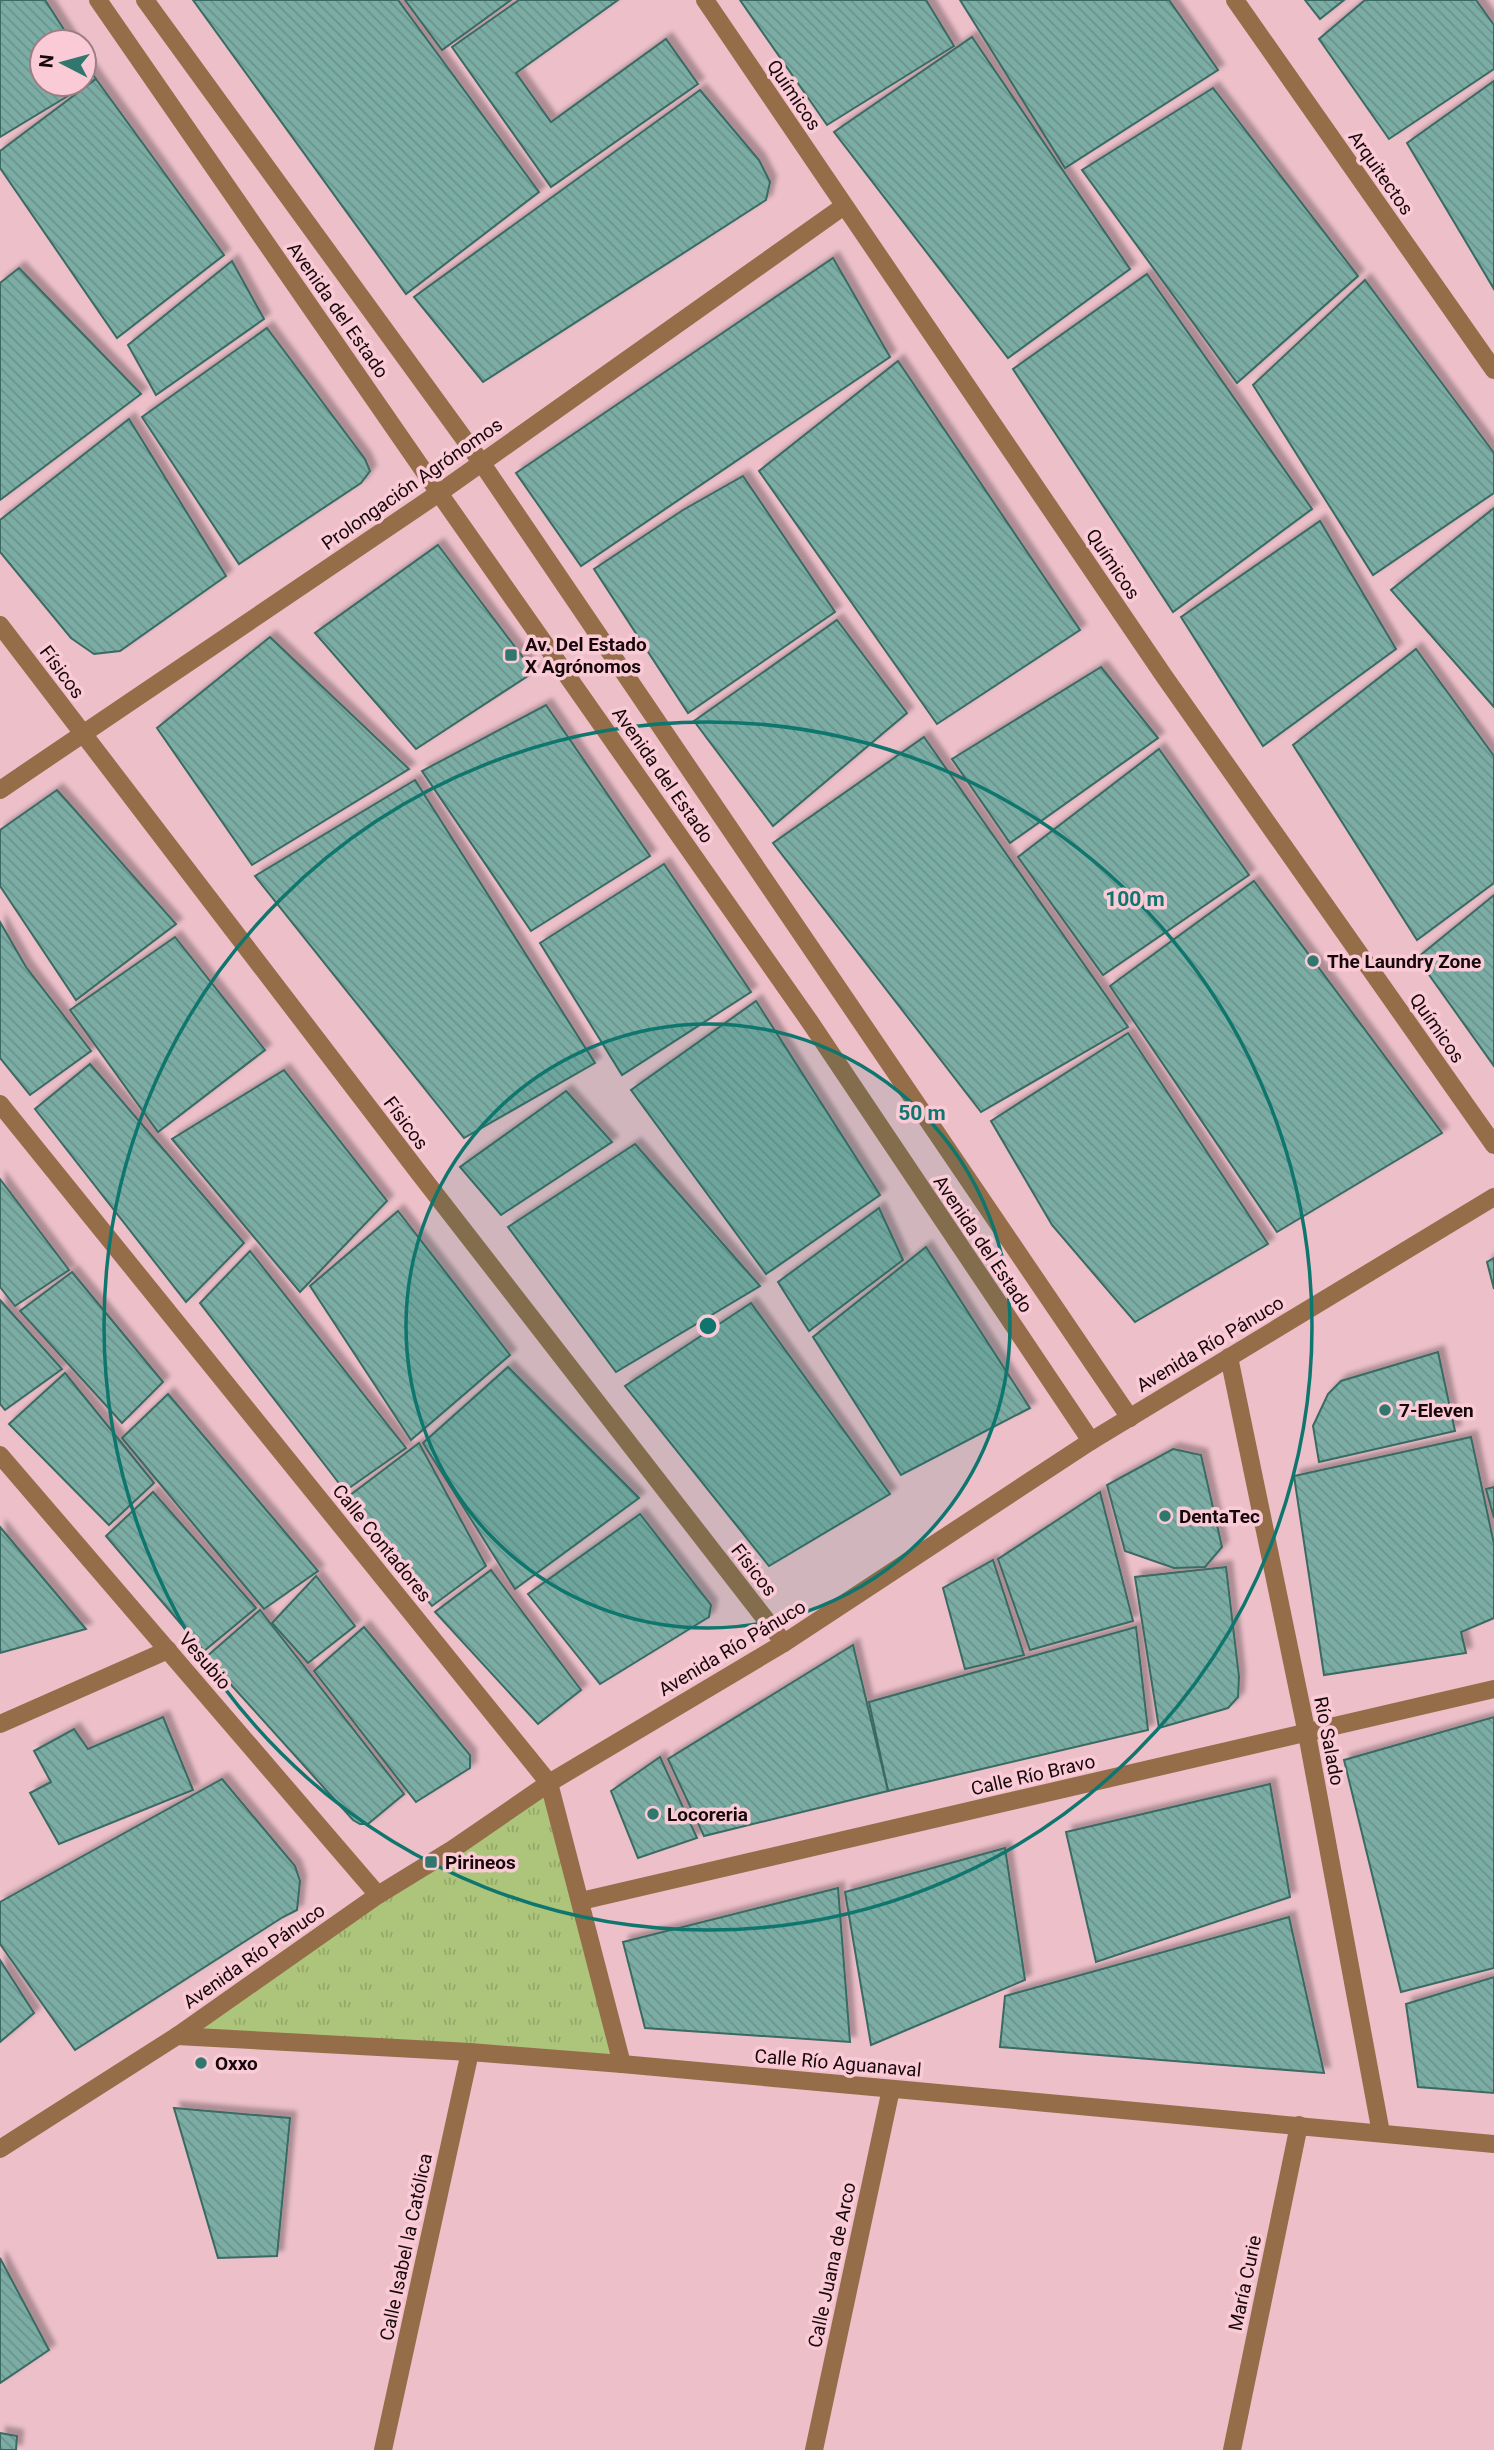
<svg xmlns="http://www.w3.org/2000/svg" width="1494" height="2450" viewBox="0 0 1494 2450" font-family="Roboto,sans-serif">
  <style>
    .park { fill: url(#park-tufts) }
    .building { fill: url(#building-back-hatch); stroke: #3a6a62; stroke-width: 2; filter: url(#shadow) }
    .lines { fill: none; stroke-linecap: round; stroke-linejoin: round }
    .minor { stroke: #956d48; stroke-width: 18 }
    .ring { fill: none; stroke: #0f766e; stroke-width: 3.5 }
    .poi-dot { fill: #31776d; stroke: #facbd6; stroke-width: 2.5 }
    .labels { text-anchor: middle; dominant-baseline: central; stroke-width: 7; stroke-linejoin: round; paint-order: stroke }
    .street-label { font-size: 19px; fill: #17080c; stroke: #facbd6 }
    .poi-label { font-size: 19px; font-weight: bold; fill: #17080c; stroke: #facbd6; text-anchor: start }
    .centre { fill: #0f766e; stroke: #facbd6; stroke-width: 3.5 }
    .ring-label { font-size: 21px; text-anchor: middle; font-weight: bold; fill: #0f766e; stroke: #facbd6; stroke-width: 7; stroke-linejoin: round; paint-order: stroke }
  </style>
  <defs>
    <pattern id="park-tufts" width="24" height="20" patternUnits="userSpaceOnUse" patternTransform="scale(1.75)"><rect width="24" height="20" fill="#adc47b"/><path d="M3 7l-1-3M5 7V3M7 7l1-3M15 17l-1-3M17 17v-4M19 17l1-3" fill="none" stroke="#94a769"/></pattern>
    <pattern id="building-back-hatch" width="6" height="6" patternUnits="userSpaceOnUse" patternTransform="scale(1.75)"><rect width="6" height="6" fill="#7bada4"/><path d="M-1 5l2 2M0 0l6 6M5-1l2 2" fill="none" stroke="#6a938c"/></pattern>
    <filter id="shadow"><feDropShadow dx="6" dy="-6" stdDeviation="2" flood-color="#0004"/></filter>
  </defs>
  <rect width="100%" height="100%" fill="#ecbfc9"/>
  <polygon class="park" points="549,1783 622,2064 177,2036"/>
  <g class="building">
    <polygon points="0,0 45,0 72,42 42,42 42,84 84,84 84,61 96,79 0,137"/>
    <polygon points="193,0 398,0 539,192 406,294"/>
    <polygon points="405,0 511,0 442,50"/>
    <polygon points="519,0 618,0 516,73 551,122 666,39 698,84 551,187 452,47"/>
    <polygon points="740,0 926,0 954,46 827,125"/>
    <polygon points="960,0 1169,0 1218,70 1065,168"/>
    <polygon points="1305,0 1344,0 1320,19"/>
    <polygon points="1365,0 1476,0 1494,25 1494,69 1389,139 1319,39"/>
    <polygon points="972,37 1130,269 1008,358 834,132"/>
    <polygon points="96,79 224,255 117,338 0,168 0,151"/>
    <polygon points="1494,81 1494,289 1407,143"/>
    <polygon points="1213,88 1358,276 1237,383 1082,170"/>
    <polygon points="700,90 759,160 770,182 766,200 483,382 414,297"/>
    <polygon points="833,258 890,357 581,566 516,473"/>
    <polygon points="232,261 264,319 156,395 128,345"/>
    <polygon points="19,268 141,394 0,500 0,283"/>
    <polygon points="1147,274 1312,509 1173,612 1013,369"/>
    <polygon points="1365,280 1494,453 1494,493 1373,575 1253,385"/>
    <polygon points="267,328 365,459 370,471 361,483 239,564 142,417"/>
    <polygon points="898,361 1080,630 937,724 759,471"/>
    <polygon points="129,419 226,576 120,651 94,654 71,638 0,552 0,520"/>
    <polygon points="743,476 835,612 688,713 594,569 683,510"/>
    <polygon points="1494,508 1494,707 1391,590"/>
    <polygon points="1320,521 1396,649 1263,746 1181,617"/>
    <polygon points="438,545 534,672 416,749 315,633"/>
    <polygon points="837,620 907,713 773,826 694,721"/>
    <polygon points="270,637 409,769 252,865 157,728"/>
    <polygon points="1416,649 1494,756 1494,883 1417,940 1293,745"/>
    <polygon points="1101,667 1158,738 1010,843 952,759"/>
    <polygon points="546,705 650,856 531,931 422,771"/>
    <polygon points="924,737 1128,1027 981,1112 773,843"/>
    <polygon points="1159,749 1249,875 1103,975 1018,857"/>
    <polygon points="415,780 595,1063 464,1138 255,876"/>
    <polygon points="57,790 176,924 76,1000 0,886 0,830"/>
    <polygon points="664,864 751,992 622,1075 540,943"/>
    <polygon points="1254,881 1442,1133 1277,1232 1110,986"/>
    <polygon points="1494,895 1494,1066 1417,958"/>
    <polygon points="0,922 26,967 91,1051 30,1095 0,1058"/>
    <polygon points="175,937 265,1050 158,1132 70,1010"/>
    <polygon points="756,1001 880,1195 766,1274 631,1090"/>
    <polygon points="1128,1033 1268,1244 1135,1322 1052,1225 991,1121"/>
    <polygon points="90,1064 244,1243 186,1302 35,1109"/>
    <polygon points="284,1070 387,1201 300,1292 172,1139"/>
    <polygon points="566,1091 612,1142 501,1215 460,1167"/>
    <polygon points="635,1144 760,1286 616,1372 508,1227"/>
    <polygon points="0,1179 69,1270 15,1306 0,1287"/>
    <polygon points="879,1208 903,1260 809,1331 778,1282"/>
    <polygon points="398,1211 510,1355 411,1440 310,1286"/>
    <polygon points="926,1247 1030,1408 901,1475 813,1337"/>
    <polygon points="250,1251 406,1448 345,1491 200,1303"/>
    <polygon points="1494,1258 1494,1289 1487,1262"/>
    <polygon points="72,1272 163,1382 122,1423 20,1311"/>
    <polygon points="0,1300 62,1369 5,1410 0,1404"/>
    <polygon points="751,1303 890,1494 769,1566 625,1386"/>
    <polygon points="1438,1352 1455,1431 1319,1462 1313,1426 1328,1394 1341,1381"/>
    <polygon points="508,1367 639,1498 515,1589 423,1443"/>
    <polygon points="65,1373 154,1483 109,1525 9,1424"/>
    <polygon points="168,1394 318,1571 264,1609 122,1438"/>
    <polygon points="1471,1437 1494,1544 1494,1618 1461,1632 1466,1653 1324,1675 1294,1476"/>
    <polygon points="419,1443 486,1566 432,1606 345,1499"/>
    <polygon points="1173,1449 1201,1455 1222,1547 1205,1567 1174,1568 1125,1551 1107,1485"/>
    <polygon points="1494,1487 1494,1518 1486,1489"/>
    <polygon points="153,1492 256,1608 204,1651 106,1536"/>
    <polygon points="1100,1492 1133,1621 1030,1650 998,1559"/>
    <polygon points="640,1514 711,1605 709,1617 600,1684 528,1594"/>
    <polygon points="0,1527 86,1629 0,1653"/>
    <polygon points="993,1560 1024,1655 965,1669 943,1588"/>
    <polygon points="1226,1567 1239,1677 1238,1697 1228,1708 1159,1728 1135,1577"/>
    <polygon points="491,1570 581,1690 538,1724 435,1612"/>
    <polygon points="316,1576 355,1626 308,1663 272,1623"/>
    <polygon points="260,1610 404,1794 368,1824 360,1824 353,1820 206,1657"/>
    <polygon points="364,1627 470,1755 470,1768 416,1802 314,1671"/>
    <polygon points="1136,1627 1148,1730 888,1791 869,1702"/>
    <polygon points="853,1645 888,1791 704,1836 668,1759"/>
    <polygon points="163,1717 193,1790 59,1844 30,1793 51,1782 34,1751 74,1729 88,1749"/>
    <polygon points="1494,1717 1494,1968 1401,1992 1344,1760"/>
    <polygon points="660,1757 697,1838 638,1858 611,1791"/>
    <polygon points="222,1779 295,1866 300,1881 297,1910 283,1917 75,2050 0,1944 0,1902"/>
    <polygon points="1270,1784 1290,1897 1096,1962 1066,1832"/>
    <polygon points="1005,1848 1025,1980 871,2045 845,1892"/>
    <polygon points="838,1888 850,2042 645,2028 623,1942"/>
    <polygon points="1289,1917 1324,2073 1000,2047 1005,1996"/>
    <polygon points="0,1960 34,2013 0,2042"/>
    <polygon points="1494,1977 1494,2093 1418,2087 1406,2004"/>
    <polygon points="174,2108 290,2118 277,2256 218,2258"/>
    <polygon points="0,2258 49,2350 0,2383"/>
    <polygon points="0,2433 17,2436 16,2450 0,2450"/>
  </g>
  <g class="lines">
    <g class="minor">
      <polyline points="98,0 439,493 810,1022 1091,1441"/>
      <polyline points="145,0 481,462 1130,1418"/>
      <polyline points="705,0 1164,676 1494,1145"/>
      <polyline points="1235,0 1494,370"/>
      <polyline points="0,625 419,1173 784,1643"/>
      <polyline points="0,790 439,493 844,206"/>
      <polyline points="0,1104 549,1783 622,2064"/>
      <polyline points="1229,1357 1307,1734 1381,2133"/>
      <polyline points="0,1455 378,1895"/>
      <polyline points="0,1724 168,1650"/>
      <polyline points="581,1901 1494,1689"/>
      <polyline points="177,2036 470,2052 622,2064 1494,2144"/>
      <polyline points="0,2149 177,2036 378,1895 453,1849 549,1783 784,1643 1091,1441 1494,1197"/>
      <polyline points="383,2450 470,2052"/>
      <polyline points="814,2450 891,2089"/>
      <polyline points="1232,2450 1299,2125"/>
    </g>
  </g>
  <circle cx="708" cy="1326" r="302" fill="#0f766e" fill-opacity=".12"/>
  <g class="ring">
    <circle cx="708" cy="1326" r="302"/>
    <circle cx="708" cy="1326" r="604"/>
  </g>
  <g class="poi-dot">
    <rect x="504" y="648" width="14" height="14" rx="3.5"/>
    <circle cx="1313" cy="961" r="7"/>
    <circle cx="1385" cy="1410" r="7"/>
    <circle cx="1165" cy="1516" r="7"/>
    <circle cx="653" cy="1814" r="7"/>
    <rect x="424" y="1855" width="14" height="14" rx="3.5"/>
    <circle cx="201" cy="2063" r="7"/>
  </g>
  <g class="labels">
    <g class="street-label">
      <text transform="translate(794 95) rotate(56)">Químicos</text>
      <text transform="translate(1381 173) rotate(55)">Arquitectos</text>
      <text transform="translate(338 310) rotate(55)">Avenida del Estado</text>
      <text transform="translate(412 484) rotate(-35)">Prolongación Agrónomos</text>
      <text transform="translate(1113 564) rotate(56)">Químicos</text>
      <text transform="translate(62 672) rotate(53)">Físicos</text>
      <text transform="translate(663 775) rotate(55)">Avenida del Estado</text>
      <text transform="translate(1437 1028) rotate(55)">Químicos</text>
      <text transform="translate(406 1123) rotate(53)">Físicos</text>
      <text transform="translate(983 1244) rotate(56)">Avenida del Estado</text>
      <text transform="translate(1210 1344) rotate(-31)">Avenida Río Pánuco</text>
      <text transform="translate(382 1543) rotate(51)">Calle Contadores</text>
      <text transform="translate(754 1570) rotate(52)">Físicos</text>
      <text transform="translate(732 1648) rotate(-31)">Avenida Río Pánuco</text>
      <text transform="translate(205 1661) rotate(49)">Vesubio</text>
      <text transform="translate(1329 1741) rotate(79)">Río Salado</text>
      <text transform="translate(1033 1775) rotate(-13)">Calle Río Bravo</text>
      <text transform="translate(254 1956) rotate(-35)">Avenida Río Pánuco</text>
      <text transform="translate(838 2063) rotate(5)">Calle Río Aguanaval</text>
      <text transform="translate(406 2247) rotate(-78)">Calle Isabel la Católica</text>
      <text transform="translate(832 2265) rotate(-78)">Calle Juana de Arco</text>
      <text transform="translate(1245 2283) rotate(-78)">María Curie</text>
    </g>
    <g class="poi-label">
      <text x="525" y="644">Av. Del Estado<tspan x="525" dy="22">X Agrónomos</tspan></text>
      <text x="1327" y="961">The Laundry Zone</text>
      <text x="1399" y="1410">7-Eleven</text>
      <text x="1179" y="1516">DentaTec</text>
      <text x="667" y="1814">Locoreria</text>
      <text x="445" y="1862">Pirineos</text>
      <text x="215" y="2063">Oxxo</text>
    </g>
  </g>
  <circle cx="708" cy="1326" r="10" class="centre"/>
  <g class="ring-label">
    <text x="1135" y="906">100 m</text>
    <text x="922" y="1120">50 m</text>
  </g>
  <g transform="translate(63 63) rotate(276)"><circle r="33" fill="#facbd6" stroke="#9f7d85" stroke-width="2"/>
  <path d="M0-5L12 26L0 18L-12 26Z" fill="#31776d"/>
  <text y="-10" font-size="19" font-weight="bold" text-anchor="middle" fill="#17080c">N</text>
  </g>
</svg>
